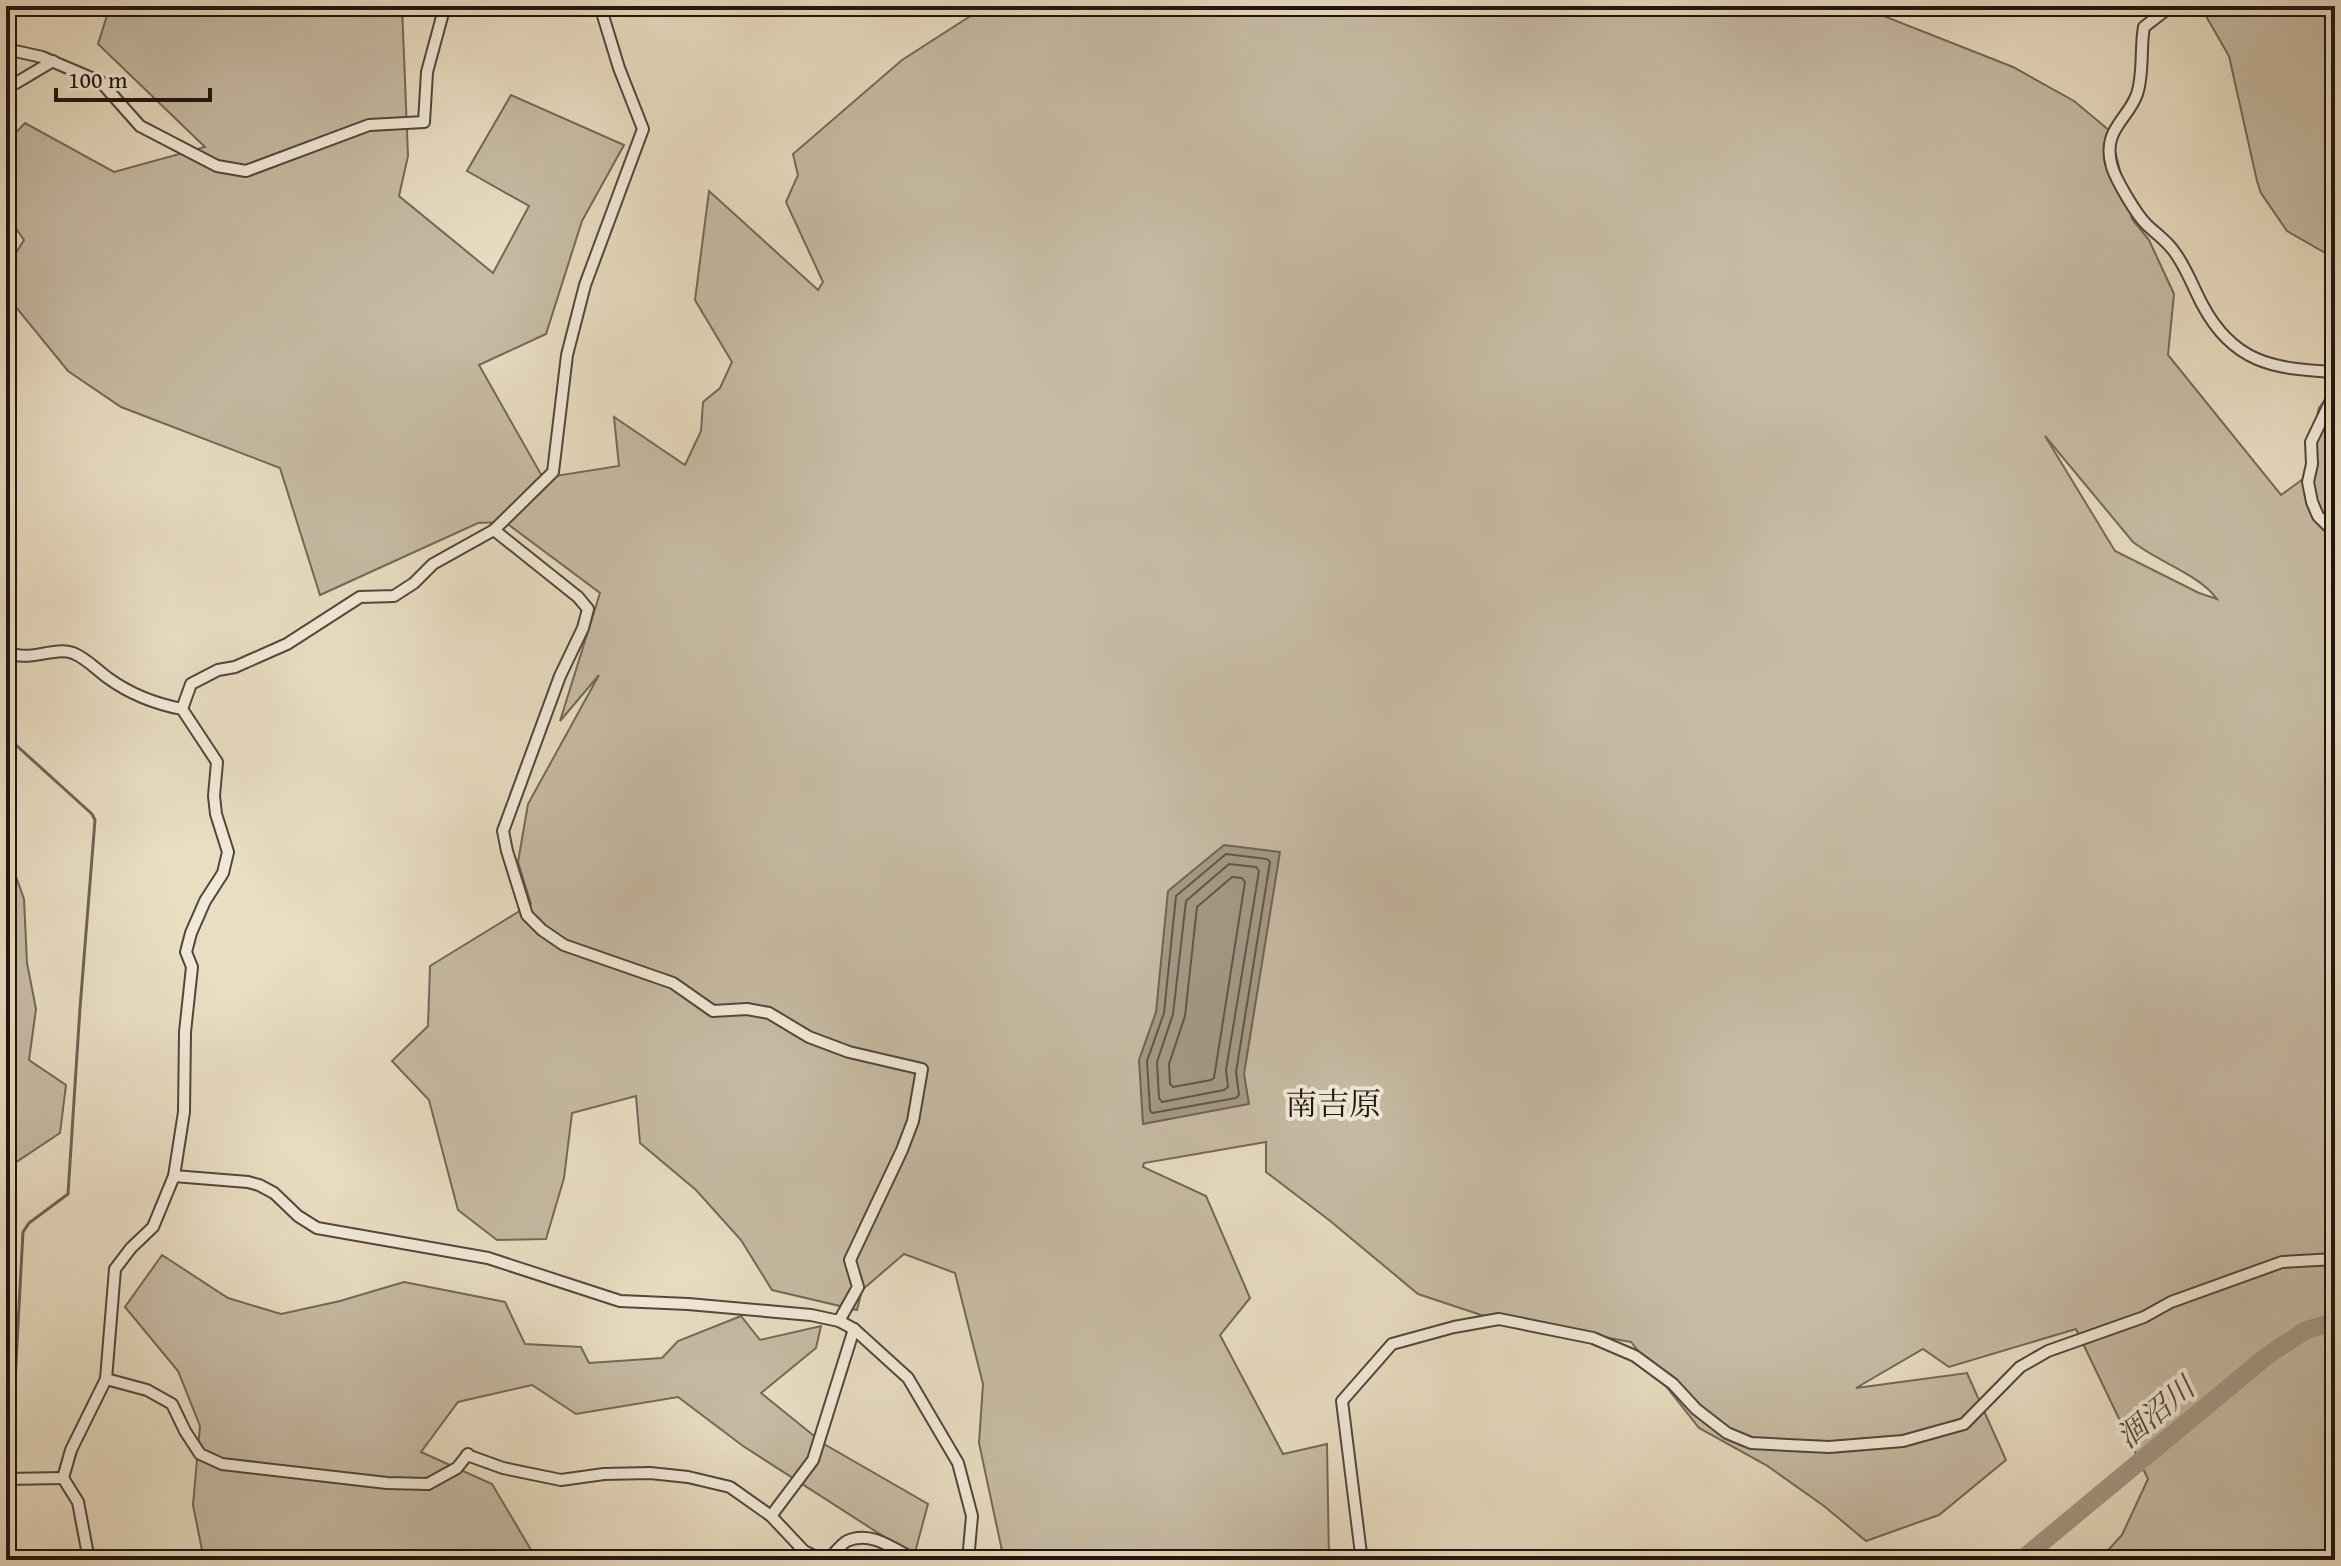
<svg xmlns="http://www.w3.org/2000/svg" width="2341" height="1566" viewBox="0 0 2341 1566" font-family="'Gentium Book Plus','Noto Serif JP',serif">
  <style>
    .green { fill: #c7bba4; stroke: #73685a; stroke-width: 2; fill-rule: evenodd }
    .water { fill: #a49985; stroke: #6f6456; stroke-width: 2 }
    .lines { fill: none; stroke-linecap: round; stroke-linejoin: round }
    .shore { stroke: #62564a; stroke-width: 2 }
    .stream { stroke: #6f6456; stroke-width: 3 }
    .river { stroke: #a49985; stroke-width: 18 }
    .street-casing { stroke: #52463c; stroke-width: 14 }
    .street { stroke: #f1e9d7; stroke-width: 10 }
    .labels { text-anchor: middle; dominant-baseline: central; stroke-width: 8; stroke-linejoin: round; paint-order: stroke }
    .water-label { font-size: 30px; font-style: italic; fill: #54493e; stroke: #f1e9d7 }
    .quarter-label { font-size: 32px; fill: #1f140f; stroke: #f1e9d7 }
  </style>
  <rect width="100%" height="100%" fill="#e9ddc2"/>
  <filter id="stains"><feTurbulence type="fractalNoise" baseFrequency=".0025" numOctaves="4"/><feColorMatrix values="0 0 0 0 .2 0 0 0 0 .09 0 0 0 0 .02 0 0 0 .5 -.17"/></filter>
  <radialGradient id="worn" r=".72"><stop offset=".6" stop-color="#630" stop-opacity="0"/><stop offset="1" stop-color="#630" stop-opacity=".3"/></radialGradient>
  <g class="green">
    <path d="M110 6H402L408 156 399 196 493 273 529 206 467 171 511 95 624 145 582 221 546 334 479 365 543 478 619 466 614 417 685 465 701 431 703 402 720 388 732 362 695 300 709 191 818 290 823 282 786 202 798 175 793 154 902 60 986 6H1876L1886 17 2013 67 2074 101 2110 131 2132 219 2149 240 2174 294 2168 355 2281 495 2303 479 2319 408 2335 387V1560H2099L2122 1535 2148 1479 2076 1329 1949 1367 1923 1349 1856 1388 1967 1373 2006 1460 1939 1515 1866 1541 1824 1506 1766 1465 1699 1428 1631 1342 1481 1315 1418 1294 1329 1220 1266 1172V1142L1144 1163 1143 1167 1206 1196 1250 1298 1220 1335 1283 1454 1327 1444 1329 1560H1004L979 1443 983 1384 955 1273 904 1254 862 1290 857 1310 772 1290 741 1240 696 1190 640 1143 636 1096 572 1113 564 1178 546 1239 497 1240 458 1210 429 1100 392 1061 428 1026 430 966 531 904 518 862 528 804 599 675 560 721 600 593 505 522 478 523 320 595 280 468 121 407 68 371 6 295V269L24 240 6 214V143L25 123 114 172 205 147 98 44ZM2045 436 2133 542C2158 562 2199 574 2217 599L2199 593 2115 551Z"/>
    <polygon points="2207,6 2335,6 2335,251 2327,254 2287,231 2261,193 2257,181 2229,56 2207,18"/>
    <polygon points="6,871 14,871 24,899 27,963 36,1009 29,1060 66,1085 60,1133 9,1167 6,1174"/>
    <polygon points="162,1255 228,1298 281,1314 340,1301 404,1282 505,1302 525,1344 581,1347 589,1363 662,1358 678,1341 741,1316 760,1340 821,1326 816,1348 761,1393 824,1444 928,1504 914,1556 743,1446 678,1397 576,1414 532,1385 458,1402 421,1452 492,1484 537,1560 204,1560 193,1505 200,1426 178,1371 125,1307"/>
  </g>
  <polygon class="water" points="1224,845 1280,852 1244,1074 1249,1104 1143,1124 1139,1060 1156,1012 1168,891"/>
  <g class="lines">
    <g class="shore">
      <polygon points="1226,854 1267,859 1270,862 1236,1072 1239,1095 1236,1098 1152,1113 1150,1110 1147,1061 1164,1013 1176,896"/>
      <polygon points="1229,864 1256,867 1259,871 1226,1070 1228,1087 1224,1090 1162,1102 1159,1098 1157,1062 1173,1014 1186,901"/>
      <polygon points="1232,877 1242,878 1245,882 1214,1078 1211,1080 1173,1087 1170,1084 1169,1064 1185,1016 1197,907"/>
    </g>
    <g class="stream">
      <polyline points="6,736 92,814 95,820 80,1008 68,1194 29,1223 23,1232 10,1475"/>
      <polyline points="6,1554 9,1483"/>
    </g>
    <polyline class="river" points="2021,1560 2268,1355 2306,1330 2335,1322"/>
    <defs>
      <g id="street">
        <path d="M2171 6 2144 27C2140 48 2144 73 2137 94 2128 120 2101 130 2112 167 2116 180 2136 214 2146 224 2155 233 2166 240 2173 250 2185 265 2193 287 2202 304 2233 363 2273 369 2335 372"/>
        <polyline points="6,49 42,57 101,82 140,126 217,166 246,171 369,125 424,122 427,72 443,13 454,6"/>
        <polyline points="6,81 16,83 53,61"/>
        <polyline points="2335,392 2311,442 2312,464 2308,482 2312,502 2318,516 2328,526 2335,529"/>
        <polyline points="494,530 578,597 588,609 583,628 560,676 503,831 507,851 527,915 542,930 564,945 673,983 713,1011 747,1009 769,1013 809,1037 849,1052 922,1069 913,1121 902,1150 850,1260 858,1287 839,1321"/>
        <path d="M6 651C27 664 52 646 73 653 86 658 97 670 108 678 130 694 156 704 182 709L217 762 214 796 216 814 228 852 223 873 205 901 191 933 186 952 192 967 185 1032 184 1112 174 1176 153 1227 131 1248 115 1269 106 1379 71 1450 63 1478 78 1502 89 1560"/>
        <polyline points="182,709 191,684 218,670 235,667 287,644 360,597 394,596 414,583 433,564 494,530 553,472 567,355 585,285 643,129 619,68 600,6"/>
        <polyline points="174,1176 248,1182 259,1185 274,1193 298,1216 317,1228 488,1258 620,1301 688,1304 811,1315 839,1321 854,1329 908,1378 958,1463 972,1516 968,1560"/>
        <polyline points="106,1379 147,1390 172,1404 185,1431 200,1454 222,1464 387,1483 428,1484 457,1468 468,1454"/>
        <polyline points="467,1455 503,1468 561,1480 604,1474 650,1473 688,1477 730,1487 771,1516 804,1551 823,1560"/>
        <polyline points="6,1479 63,1478"/>
        <polyline points="771,1516 813,1460 854,1329"/>
        <path d="M828 1560C834 1554 840 1545 847 1541 871 1530 894 1549 915 1560"/>
        <polyline points="1359,1560 1361,1554 1342,1401 1392,1344 1454,1327 1499,1319 1593,1338 1635,1356 1673,1384 1696,1409 1727,1433 1751,1443 1829,1447 1903,1441 1964,1424 2020,1367 2048,1351 2144,1317 2171,1302 2282,1262 2335,1259"/>
      </g>
    </defs>
    <use href="#street" class="street-casing"/>
    <use href="#street" class="street"/>
  </g>
  <g class="labels">
    <g class="water-label">
      <text transform="translate(2155 1412) rotate(-40)">涸沼川</text>
    </g>
    <g class="quarter-label">
      <text x="1333" y="1103">南吉原</text>
    </g>
  </g>
  <rect width="2341" height="1566" fill="none" stroke="#e9ddc2" stroke-width="32"/>
  <rect x="8" y="8" width="2325" height="1550" fill="none" stroke="#1f140f" stroke-width="4"/>
  <rect x="16" y="16" width="2309" height="1534" fill="none" stroke="#1f140f" stroke-width="2"/>
  <path d="M56 88v12h154v-12" fill="none" stroke="#1f140f" stroke-width="4"/>
  <text x="68" y="88" font-size="24" fill="#1f140f" stroke="#f1e9d7" stroke-width="6" paint-order="stroke">100 m</text>
  <rect width="100%" height="100%" filter="url(#stains)"/>
  <rect width="100%" height="100%" fill="url(#worn)"/>
</svg>
